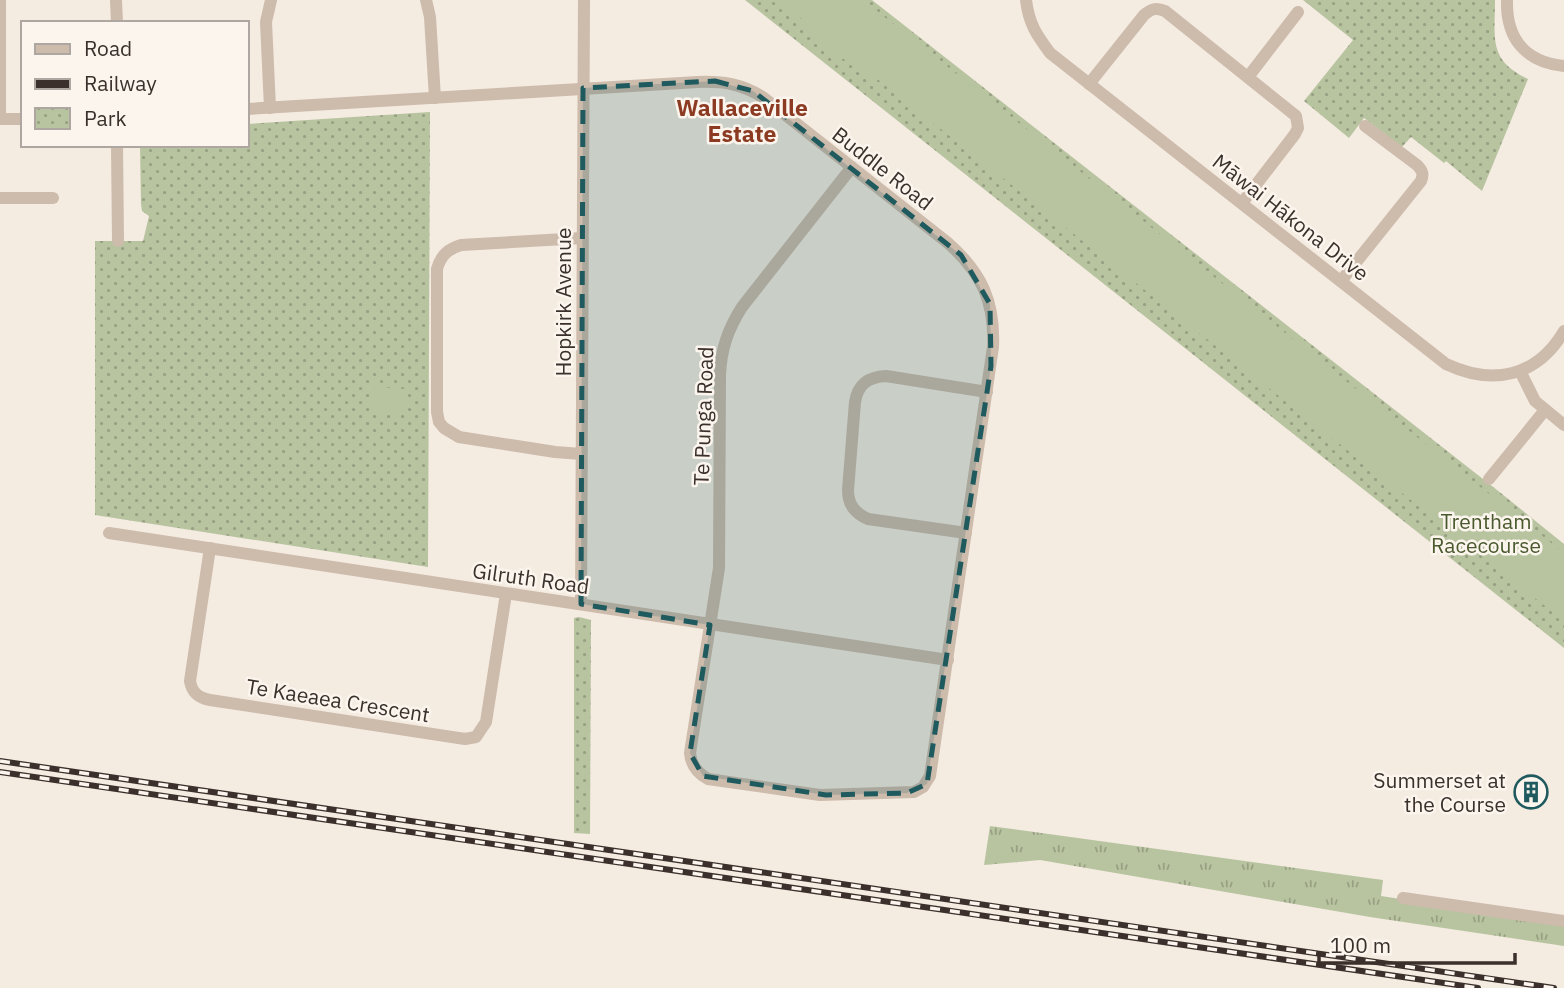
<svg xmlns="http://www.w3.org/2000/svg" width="1564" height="988" viewBox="0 0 1564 988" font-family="'IBM Plex Sans',sans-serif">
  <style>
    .grass { fill: url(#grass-tufts) }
    .park { fill: url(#park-dots) }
    .garden { fill: #b8c4a0 }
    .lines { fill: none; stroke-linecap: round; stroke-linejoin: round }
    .street { stroke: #cdbbac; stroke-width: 12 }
    .rail-casing { stroke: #3b302b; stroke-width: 6 }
    .rail { stroke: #fbf5ee; stroke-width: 3.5; stroke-dasharray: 10; stroke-linecap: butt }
    .marked { fill: #1f5a5e; fill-opacity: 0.2; stroke: #1f5a5e; stroke-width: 5; stroke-dasharray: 14 9; stroke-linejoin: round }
    .labels { text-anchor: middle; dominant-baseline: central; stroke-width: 5; stroke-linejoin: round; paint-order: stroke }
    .street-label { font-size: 21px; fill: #3b302b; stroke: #fbf5ee }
    .park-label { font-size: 21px; fill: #4a5a2e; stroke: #fbf5ee }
    .poi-label { font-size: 21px; fill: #3b302b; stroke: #fbf5ee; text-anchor: end }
    .neighbourhood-label { font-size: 23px; font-weight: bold; fill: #8c3b22; stroke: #fbf5ee }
  </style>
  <defs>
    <pattern id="grass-tufts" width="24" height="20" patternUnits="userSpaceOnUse" patternTransform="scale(1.75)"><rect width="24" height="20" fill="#b8c4a0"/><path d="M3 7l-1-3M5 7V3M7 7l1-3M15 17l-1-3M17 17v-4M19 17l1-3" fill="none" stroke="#97a083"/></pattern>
    <pattern id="park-dots" width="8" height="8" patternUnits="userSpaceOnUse" patternTransform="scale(1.75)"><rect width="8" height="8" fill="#b8c4a0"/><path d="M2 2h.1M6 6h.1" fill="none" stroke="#97a083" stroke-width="1.8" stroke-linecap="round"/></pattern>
  </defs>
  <rect width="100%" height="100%" fill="#f4ebe1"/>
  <polygon class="grass" points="990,826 1383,880 1381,896 1564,924 1564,946 1370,917 1040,860 984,865"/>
  <g class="park">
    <polygon points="745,0 872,0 1497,490 1564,544 1564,648"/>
    <path d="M1303 0H1495C1495 39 1488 60 1528 79L1482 191 1446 161 1444 163 1411 137 1402 147 1364 118 1349 138 1304 101 1353 40Z"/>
    <polygon points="430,112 428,567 95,515 95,241 143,241 149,216 142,211 141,204 140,145 247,145 247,124"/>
    <polygon points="579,617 591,620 590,834 574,833 574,618"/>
  </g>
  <g class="garden">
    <polygon points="777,0 863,0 1564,553 1564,621 880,81 835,54 810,35 803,20"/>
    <polygon points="372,387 405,389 403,415 370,413"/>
  </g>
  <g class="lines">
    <g class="street">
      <polyline points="116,0 117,23"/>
      <polyline points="426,0 430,17 435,98"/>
      <path d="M1026 0C1029 24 1036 34 1050 53L1446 364C1493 386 1537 377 1564 331"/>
      <path d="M1507 0C1506 38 1525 62 1564 66"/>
      <polyline points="1248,77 1298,12"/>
      <path d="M1089 84 1144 15C1151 9 1156 7 1165 11L1296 116 1298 128 1295 134 1242 203"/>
      <polyline points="270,108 266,22 271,0"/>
      <path d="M247 109 698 82C723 81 743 84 764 98L948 243C982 273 995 302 993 347L930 776 923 787 914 792 820 795 708 779C697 773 691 765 690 753L719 568 720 375C721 349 728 329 742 307L852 167"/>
      <polyline points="0,119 0,0"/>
      <polyline points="0,119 23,119"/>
      <polyline points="117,145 118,241"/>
      <polyline points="0,198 53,198"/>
      <path d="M1341 281 1421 181C1424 174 1422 170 1417 165L1365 126"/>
      <polyline points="1520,371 1535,401 1564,425"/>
      <path d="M581 454 555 452 459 437 444 428 439 422 437 412V269C441 255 448 249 461 245L582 238"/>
      <polyline points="1489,479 1545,410"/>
      <polyline points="109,533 948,660"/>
      <path d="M966 533 868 519C855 513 848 505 848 490L855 402C858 384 868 377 886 376L987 392"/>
      <path d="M210 548 190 681C192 693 199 698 210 700L465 739 476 737 486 722 506 594"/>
      <polyline points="581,604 584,0"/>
      <polyline points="1403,898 1564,921"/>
    </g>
    <defs>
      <g id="rail">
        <polyline points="0,761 1554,988"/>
        <polyline points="0,772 1478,988"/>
      </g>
    </defs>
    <use href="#rail" class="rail-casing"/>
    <use href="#rail" class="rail"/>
  </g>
  <path class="marked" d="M715 81 753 91 961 255 990 304 991 366 927 784 907 793 826 795 703 776 690 753 710 625 581 604 583 88Z"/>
  <defs>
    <symbol id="building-ring" viewBox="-11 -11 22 22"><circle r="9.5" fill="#fbf5ee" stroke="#1f5a5e" stroke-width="1.5"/><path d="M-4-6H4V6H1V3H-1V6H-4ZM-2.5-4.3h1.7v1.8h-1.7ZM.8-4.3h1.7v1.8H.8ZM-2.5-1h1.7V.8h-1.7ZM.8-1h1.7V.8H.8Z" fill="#1f5a5e"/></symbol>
  </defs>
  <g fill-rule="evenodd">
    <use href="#building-ring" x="1512" y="773" width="38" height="38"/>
  </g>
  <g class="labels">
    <g class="street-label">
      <text transform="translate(883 168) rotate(38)">Buddle Road</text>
      <text transform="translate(1291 217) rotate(38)">Māwai Hākona Drive</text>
      <text transform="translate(563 302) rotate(-90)">Hopkirk Avenue</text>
      <text transform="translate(703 416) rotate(-88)">Te Punga Road</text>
      <text transform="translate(531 578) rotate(8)">Gilruth Road</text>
      <text transform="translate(338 700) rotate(9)">Te Kaeaea Crescent</text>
    </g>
    <g class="park-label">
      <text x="1486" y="521">Trentham<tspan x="1486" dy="24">Racecourse</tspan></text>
    </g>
    <g class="poi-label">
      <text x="1506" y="780">Summerset at<tspan x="1506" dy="24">the Course</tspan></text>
    </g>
    <g class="neighbourhood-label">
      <text x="742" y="107">Wallaceville<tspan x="742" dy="26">Estate</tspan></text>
    </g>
  </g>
  <rect x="21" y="21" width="228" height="126" fill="#fbf5ee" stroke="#aea6a0" stroke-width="2"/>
  <rect x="35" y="44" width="35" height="10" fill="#cdbbac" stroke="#aea6a0" stroke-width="2"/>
  <text x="84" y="56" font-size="21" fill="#3b302b">Road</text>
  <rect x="35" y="79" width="35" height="10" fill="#3b302b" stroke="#aea6a0" stroke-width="2"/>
  <text x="84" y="91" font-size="21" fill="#3b302b">Railway</text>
  <rect x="35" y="108" width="35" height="21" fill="url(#park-dots)" stroke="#aea6a0" stroke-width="2"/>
  <text x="84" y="126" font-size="21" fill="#3b302b">Park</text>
  <path d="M1319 953v10h196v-10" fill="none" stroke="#3b302b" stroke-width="3.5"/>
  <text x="1330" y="953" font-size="21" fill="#3b302b" stroke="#fbf5ee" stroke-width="5" paint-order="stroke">100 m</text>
</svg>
